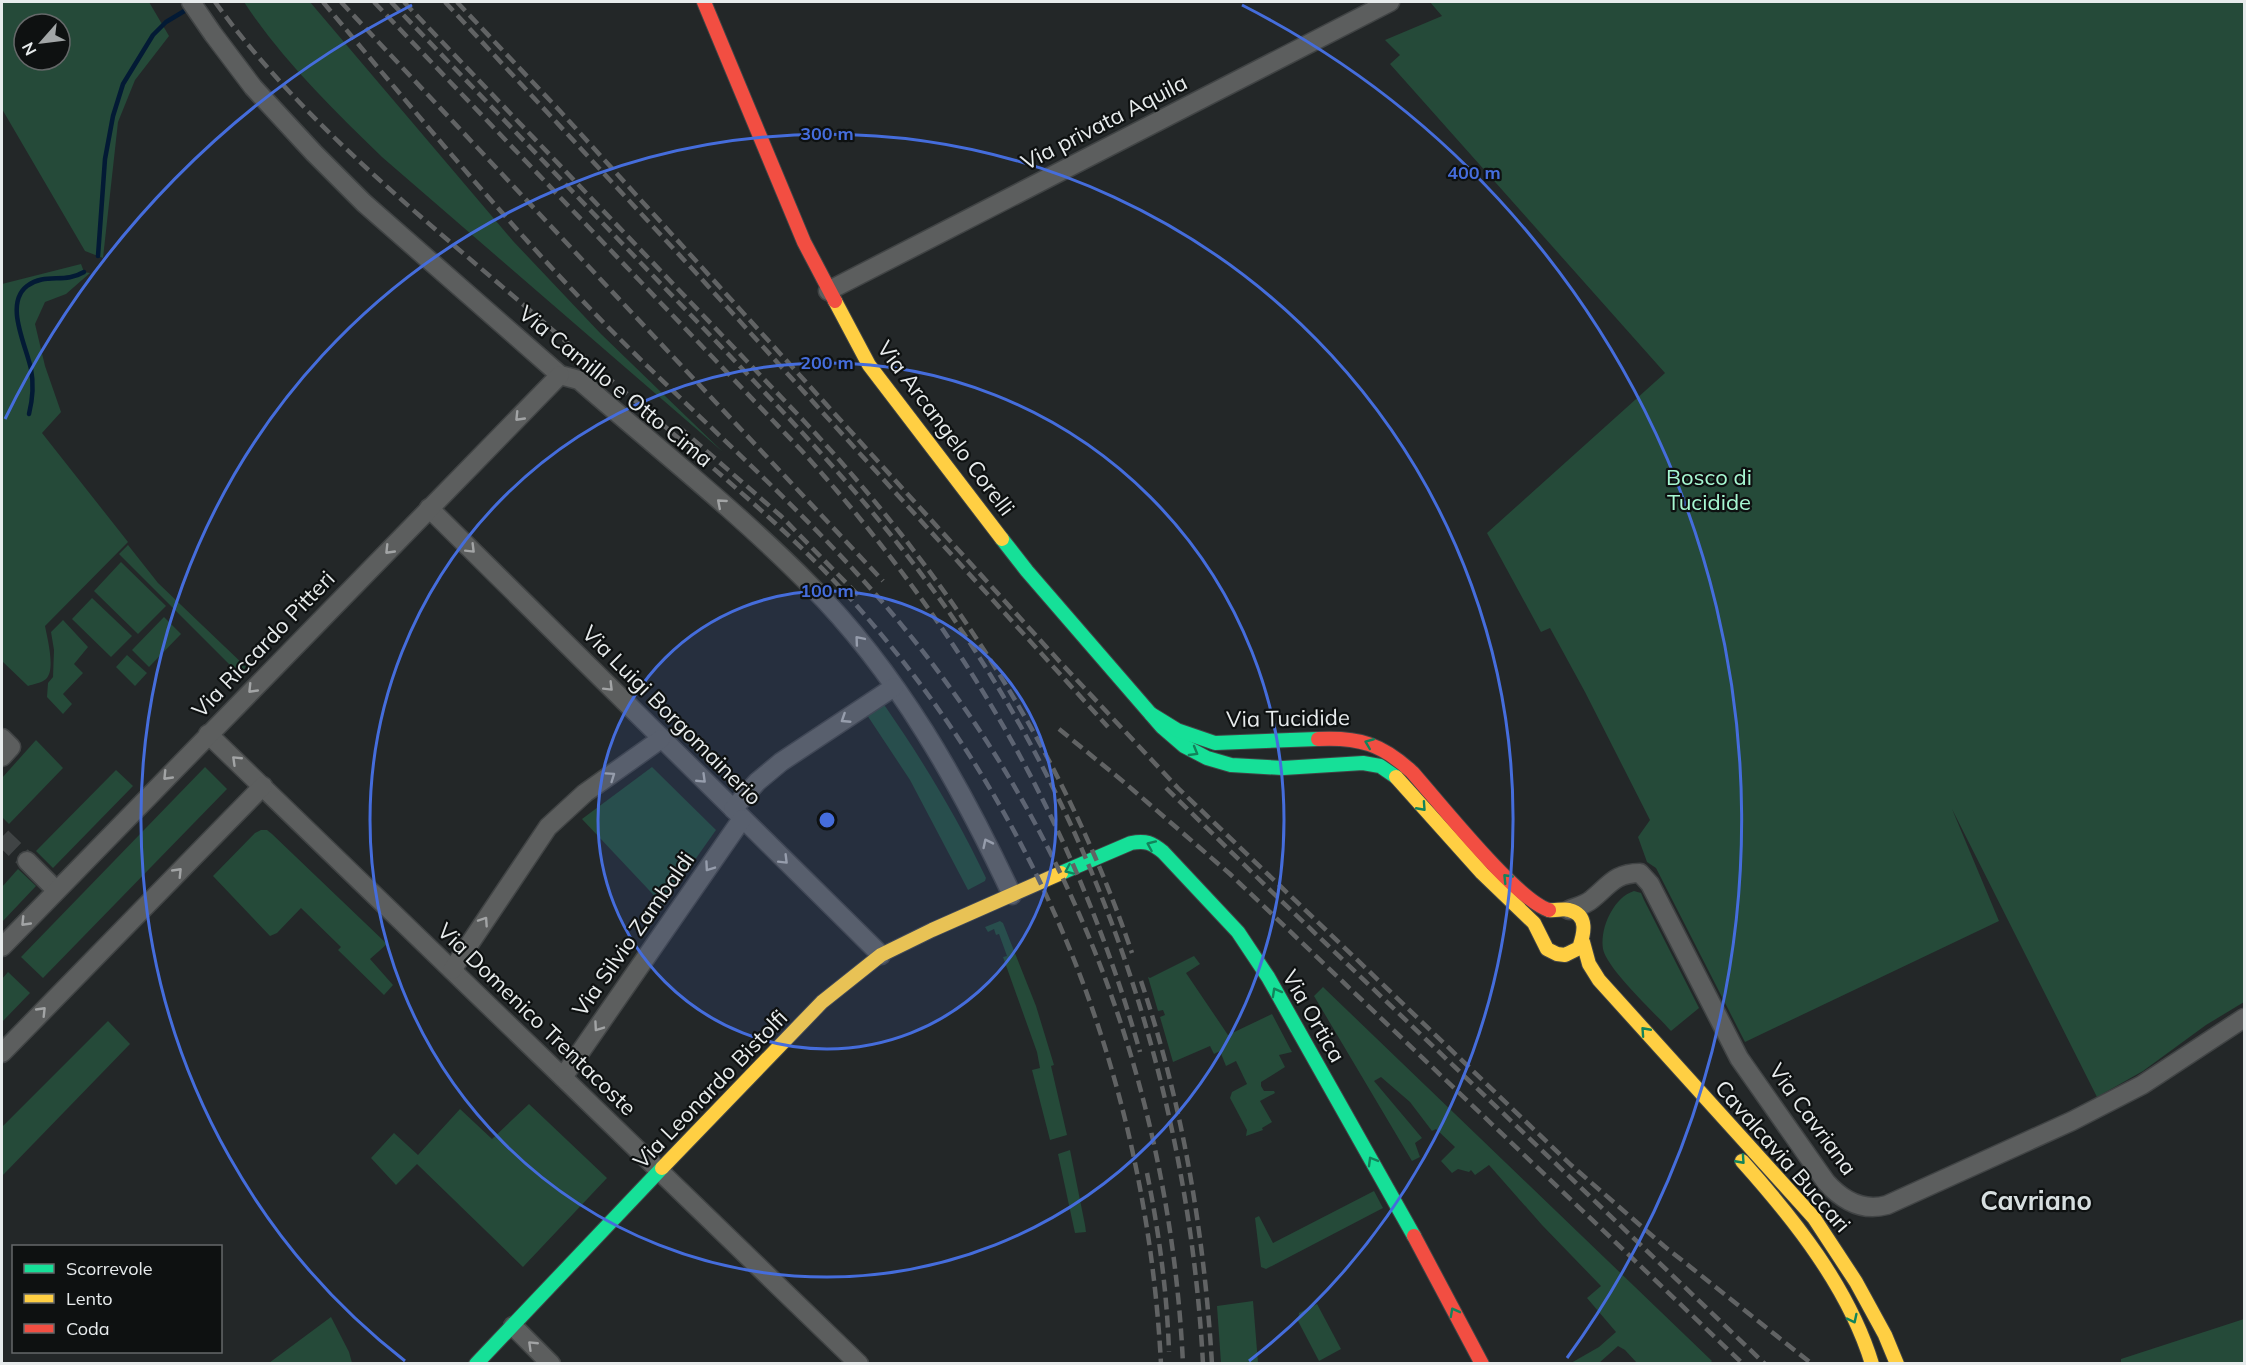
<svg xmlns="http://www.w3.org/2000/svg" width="2246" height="1365" viewBox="0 0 2246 1365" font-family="Mulish,sans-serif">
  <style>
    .green { fill: #254a39; fill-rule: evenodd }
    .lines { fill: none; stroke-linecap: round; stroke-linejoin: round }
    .stream { stroke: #031a35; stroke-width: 4.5 }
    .street-tunnel { stroke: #404445; stroke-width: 18; stroke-dasharray: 18 9; stroke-linecap: butt }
    .street-casing { stroke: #414445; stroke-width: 21 }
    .fast-casing { stroke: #414445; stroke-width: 16 }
    .slow-casing { stroke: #414445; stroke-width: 16 }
    .jam-casing { stroke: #414445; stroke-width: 16 }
    .street { stroke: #5c5e5e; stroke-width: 18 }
    .fast { stroke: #16e098; stroke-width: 14 }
    .slow { stroke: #ffcf43; stroke-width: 14 }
    .jam { stroke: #f24e42; stroke-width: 14 }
    .rail { stroke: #616364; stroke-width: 4.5; stroke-dasharray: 12 6; stroke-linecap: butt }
    .oneway { stroke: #a2a4a5 }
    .oneway2 { stroke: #12835b }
    .ring { fill: none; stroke: #456ddc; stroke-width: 3 }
    .labels { text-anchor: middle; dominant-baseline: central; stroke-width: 4.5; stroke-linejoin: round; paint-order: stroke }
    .street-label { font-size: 22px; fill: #e7ebec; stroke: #0e1111 }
    .park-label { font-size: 22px; fill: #a7f8d2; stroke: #0e1111 }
    .quarter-label { font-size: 26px; font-weight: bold; fill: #d6dedf; stroke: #0e1111 }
    .centre { fill: #456ddc; stroke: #0e1111; stroke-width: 3 }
    .ring-label { font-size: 18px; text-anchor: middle; font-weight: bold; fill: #456ddc; stroke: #0e1111; stroke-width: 4.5; stroke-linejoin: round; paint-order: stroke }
  </style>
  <rect width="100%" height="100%" fill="#232728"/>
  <g class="green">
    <path d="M2 2H149L169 36 135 80 118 122 103 258 85 251 2 109ZM24 24H60V60H24Z"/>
    <path d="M244 2H310L513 241 601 334 723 452 382 157C333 109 282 60 244 2Z"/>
    <polygon points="1430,2 2244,2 2244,1002 2206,1025 2143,1071 2097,1097 1952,809 1999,921 1745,1042 1656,868 1647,862 1638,837 1650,820 1585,692 1550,628 1541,632 1487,533 1665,373 1390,64 1400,55 1385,40 1442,16"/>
    <path d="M81 264 84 272 90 273 66 294 45 302 35 324 45 366 61 412 42 433 128 542 45 626C47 637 56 670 46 679 42 683 33 684 28 686L2 661V284Z"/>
    <polygon points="128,545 158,583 246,667 239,674 119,554"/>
    <polygon points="121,562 166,606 138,634 94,591"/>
    <polygon points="92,598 132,636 111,657 72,619"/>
    <polygon points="164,617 181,634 149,667 132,650"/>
    <polygon points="63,620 88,647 74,664 83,673 63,694 72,704 63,714 47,697 48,683 53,677 54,650 51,632"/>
    <polygon points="127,655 147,673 135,686 116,667"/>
    <path d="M882 705 885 706C923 761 957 817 986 878L985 881 968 890 910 780 867 715Z"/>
    <polygon points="36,740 63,768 9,824 2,817 2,778"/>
    <polygon points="205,767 227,789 43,978 21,957"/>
    <polygon points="652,767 716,830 663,905 582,819"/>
    <polygon points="116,770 133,786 53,868 36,851"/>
    <polygon points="261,830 267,830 272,834 387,944 370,959 393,985 384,995 338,950 341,947 301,908 277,933 270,936 213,876 255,833"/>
    <polygon points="18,869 36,886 2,922 2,887"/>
    <path d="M1634 891 1641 893 1644 900 1699 1008 1671 1031C1656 1014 1607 969 1603 949 1601 937 1605 922 1611 912 1616 903 1624 894 1634 891Z"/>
    <polygon points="1000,921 1003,923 1036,1006 1054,1065 1051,1066 1067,1135 1050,1140 1032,1070 1040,1068 1037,1052 1003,957 1007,956 999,934 996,935 994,929 988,932 985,927"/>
    <polygon points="1194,956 1200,964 1186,973 1228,1035 1272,1014 1292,1052 1279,1055 1285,1067 1261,1082 1261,1086 1264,1091 1274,1091 1275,1093 1260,1101 1272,1122 1262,1128 1263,1130 1246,1136 1247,1130 1230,1098 1232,1092 1247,1084 1236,1061 1226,1066 1220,1051 1214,1054 1210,1046 1173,1062 1160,1017 1165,1015 1163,1010 1158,1011 1148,977 1150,978"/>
    <polygon points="8,972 30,993 2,1022 2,979"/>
    <polygon points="1323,987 1712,1361 1709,1364 1637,1363 1625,1350 1618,1346 1599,1363 1571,1363 1599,1347 1616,1332 1587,1298 1601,1286 1542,1225 1489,1165 1475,1175 1471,1170 1469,1172 1458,1169 1452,1173 1441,1161 1455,1147 1436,1129 1432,1131 1410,1102 1381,1077 1374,1081 1422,1138 1415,1143 1420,1157 1412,1161 1314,996"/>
    <polygon points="108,1021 130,1044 2,1176 2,1127"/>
    <polygon points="529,1104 607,1178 523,1267 417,1164 396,1185 371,1158 394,1133 418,1155 460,1109 492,1139"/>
    <polygon points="1070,1150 1085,1225 1086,1232 1075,1233 1058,1154"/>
    <polygon points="1374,1191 1383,1208 1266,1269 1261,1267 1255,1218 1259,1216 1273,1243"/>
    <polygon points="1253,1301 1258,1363 1221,1363 1217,1306"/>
    <polygon points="1317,1304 1341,1349 1319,1361 1298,1321 1299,1313"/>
    <polygon points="331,1317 349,1352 352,1363 269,1363"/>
    <polygon points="2244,1319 2244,1363 2121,1363 2121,1359"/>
  </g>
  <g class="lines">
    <g class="stream">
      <polyline points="98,256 105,159 113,116 123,84 153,35 166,22 191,7"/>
      <path d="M29 414C33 398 34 385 31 369 26 345 4 304 27 286 46 272 64 284 84 272"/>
    </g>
    <polyline class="street-tunnel" points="2,837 27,861"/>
    <defs>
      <g id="street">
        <path d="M191 2 213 34 253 87 314 153 364 203 560 375 579 380C656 447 738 512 810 585 898 673 960 784 1012 895"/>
        <polyline points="828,291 1390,2"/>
        <polyline points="429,508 881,955"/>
        <polyline points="208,734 859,1364"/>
        <polyline points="2,738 11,747 2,757"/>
        <polyline points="733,809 757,782 781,762 894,687"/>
        <polyline points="27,861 56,890"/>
        <path d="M1569 910C1576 907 1585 905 1591 900 1609 886 1614 873 1640 873L1650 884 1739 1058 1826 1182C1842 1200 1862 1212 1887 1205L2072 1121 2142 1085 2244 1018"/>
        <polyline points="2,947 560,375"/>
        <polyline points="452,970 548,827 585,793 661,739"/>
        <polyline points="2,1053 263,786"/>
        <polyline points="563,1077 742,819"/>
        <polyline points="513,1326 551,1364"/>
      </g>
      <g id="fast">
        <polyline points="1002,539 1027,571 1162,727 1184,746 1207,758 1231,765 1283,768 1363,763 1380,766 1396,777"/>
        <polyline points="1151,714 1177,730 1215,743 1318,739"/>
        <path d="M1061 873 1131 843C1146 840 1152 843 1163 852L1238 932 1268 977 1414 1236"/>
        <polyline points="476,1364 662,1168"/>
      </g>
      <g id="slow">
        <polyline points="835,301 869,365 1002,539"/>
        <path d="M1396 777 1482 873 1534 923 1547 949 1557 954 1565 955 1579 948C1584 934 1589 915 1569 910 1563 908 1556 911 1549 910"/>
        <polyline points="1583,942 1589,964 1599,980 1814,1218 1856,1282 1885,1335 1897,1364"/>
        <path d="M1742 1161C1794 1219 1849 1288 1872 1364"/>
        <polyline points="662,1168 822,1002 881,955 932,930 1061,873"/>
      </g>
      <g id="jam">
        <polyline points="704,2 804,242 835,301"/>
        <path d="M1318 739C1359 737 1382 744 1412 772 1438 801 1517 901 1549 910"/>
        <polyline points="1414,1236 1482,1364"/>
      </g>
    </defs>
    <use href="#street" class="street-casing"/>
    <use href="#fast" class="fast-casing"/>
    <use href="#slow" class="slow-casing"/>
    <use href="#jam" class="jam-casing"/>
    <use href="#street" class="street"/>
    <use href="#fast" class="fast"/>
    <use href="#slow" class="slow"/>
    <use href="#jam" class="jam"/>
    <g class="rail">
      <path d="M215 2C305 126 426 220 541 320 593 365 646 410 698 455 750 500 803 546 849 597 1041 811 1146 1077 1161 1364"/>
      <path d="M323 2C407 102 489 202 579 297 682 406 799 502 895 617 1072 828 1170 1088 1183 1364"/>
      <polyline points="341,2 883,581"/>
      <path d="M374 2 801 450C961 627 1075 822 1140 1052"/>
      <path d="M391 2C489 104 587 207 686 310 769 397 853 482 925 579 1094 805 1188 1083 1203 1364"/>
      <path d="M404 2 803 420C947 574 1064 752 1132 953"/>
      <polyline points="445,2 697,274 1108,727"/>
      <polyline points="457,2 560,111 1060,662 1178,788 1571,1165 1664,1246 1812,1364"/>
      <polyline points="679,427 781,516 858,595"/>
      <polyline points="1059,729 1125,783 1230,874 1743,1364"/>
      <polyline points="1166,788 1272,892 1765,1364"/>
      <path d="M1141 981C1183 1105 1204 1233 1212 1364"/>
      <path d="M1147 1173C1159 1232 1167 1292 1169 1352"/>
    </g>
  </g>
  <defs><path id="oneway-chevron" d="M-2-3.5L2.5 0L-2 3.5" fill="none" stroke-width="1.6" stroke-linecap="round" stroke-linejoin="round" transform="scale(1.5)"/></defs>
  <g class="oneway">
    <use href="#oneway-chevron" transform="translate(519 417) rotate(134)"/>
    <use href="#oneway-chevron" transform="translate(721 503) rotate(-139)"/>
    <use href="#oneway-chevron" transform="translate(471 549) rotate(45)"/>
    <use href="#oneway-chevron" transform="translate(389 550) rotate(134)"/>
    <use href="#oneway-chevron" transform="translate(859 640) rotate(-130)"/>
    <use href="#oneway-chevron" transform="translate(609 687) rotate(45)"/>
    <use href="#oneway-chevron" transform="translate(252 689) rotate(134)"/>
    <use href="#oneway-chevron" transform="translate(845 719) rotate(147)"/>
    <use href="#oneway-chevron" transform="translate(236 760) rotate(-136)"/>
    <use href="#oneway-chevron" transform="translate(167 776) rotate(134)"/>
    <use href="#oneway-chevron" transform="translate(611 776) rotate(-35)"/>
    <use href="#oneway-chevron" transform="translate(702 779) rotate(44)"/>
    <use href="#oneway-chevron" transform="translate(987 843) rotate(-116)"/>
    <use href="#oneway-chevron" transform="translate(784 860) rotate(45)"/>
    <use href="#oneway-chevron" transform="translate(709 867) rotate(125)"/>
    <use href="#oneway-chevron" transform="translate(178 872) rotate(-46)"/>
    <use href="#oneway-chevron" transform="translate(484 921) rotate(-56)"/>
    <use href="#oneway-chevron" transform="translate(25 922) rotate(134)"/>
    <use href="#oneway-chevron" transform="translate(42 1011) rotate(-46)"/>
    <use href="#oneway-chevron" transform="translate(598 1027) rotate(125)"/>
    <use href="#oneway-chevron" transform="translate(532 1345) rotate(-136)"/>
  </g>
  <g class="oneway2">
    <use href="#oneway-chevron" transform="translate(1369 743) rotate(-158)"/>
    <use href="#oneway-chevron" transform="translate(1194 752) rotate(30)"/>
    <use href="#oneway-chevron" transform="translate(1422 807) rotate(48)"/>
    <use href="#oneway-chevron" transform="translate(1151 845) rotate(-156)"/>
    <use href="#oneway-chevron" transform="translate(1069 870) rotate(156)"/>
    <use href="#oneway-chevron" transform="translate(1507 878) rotate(-134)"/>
    <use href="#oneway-chevron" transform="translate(1276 992) rotate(-119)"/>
    <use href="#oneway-chevron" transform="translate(1645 1031) rotate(-132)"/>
    <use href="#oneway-chevron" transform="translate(1741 1160) rotate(48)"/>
    <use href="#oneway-chevron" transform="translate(1372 1161) rotate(-120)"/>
    <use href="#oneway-chevron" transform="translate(1454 1312) rotate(-118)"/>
    <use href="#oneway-chevron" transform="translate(1853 1319) rotate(64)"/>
  </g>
  <circle cx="827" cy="820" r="229" fill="#456ddc" fill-opacity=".12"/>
  <g class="ring">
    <circle cx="827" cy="820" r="229"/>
    <circle cx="827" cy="820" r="457"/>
    <path d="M405 1361A686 686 0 1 1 1249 1361"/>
    <path d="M5 419A915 915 0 0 1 412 5M1242 5A915 915 0 0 1 1567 1358"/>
  </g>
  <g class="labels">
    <g class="street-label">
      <text transform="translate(1104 122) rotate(-27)">Via privata Aquila</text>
      <text transform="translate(616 386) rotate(39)">Via Camillo e Otto Cima</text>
      <text transform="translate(946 428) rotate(53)">Via Arcangelo Corelli</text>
      <text transform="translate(263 644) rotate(-46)">Via Riccardo Pitteri</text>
      <text transform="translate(672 715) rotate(45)">Via Luigi Borgomainerio</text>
      <text transform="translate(1288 718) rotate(-1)">Via Tucidide</text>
      <text transform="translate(633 934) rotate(-55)">Via Silvio Zambaldi</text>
      <text transform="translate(1314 1016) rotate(60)">Via Ortica</text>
      <text transform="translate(537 1019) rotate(44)">Via Domenico Trentacoste</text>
      <text transform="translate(710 1089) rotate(-46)">Via Leonardo Bistolfi</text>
      <text transform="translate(1813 1119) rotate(54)">Via Cavriana</text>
      <text transform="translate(1783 1156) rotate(49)">Cavalcavia Buccari</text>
    </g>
    <g class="park-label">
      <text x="1709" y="477">Bosco di<tspan x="1709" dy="25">Tucidide</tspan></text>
    </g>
    <g class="quarter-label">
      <text x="2036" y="1200">Cavriano</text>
    </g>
  </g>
  <circle cx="827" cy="820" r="9" class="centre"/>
  <g class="ring-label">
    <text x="827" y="140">300 m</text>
    <text x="1474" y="179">400 m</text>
    <text x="827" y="369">200 m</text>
    <text x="827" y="597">100 m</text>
  </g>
  <rect width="2246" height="1365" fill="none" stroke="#e7ebec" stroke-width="6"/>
  <rect x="12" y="1245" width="210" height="108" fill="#0e1111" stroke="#656869" stroke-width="1.5"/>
  <rect x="24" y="1264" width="30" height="9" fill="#16e098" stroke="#656869" stroke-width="1.5"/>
  <text x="66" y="1275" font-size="18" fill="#e7ebec">Scorrevole</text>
  <rect x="24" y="1294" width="30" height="9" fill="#ffcf43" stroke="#656869" stroke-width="1.5"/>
  <text x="66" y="1305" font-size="18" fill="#e7ebec">Lento</text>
  <rect x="24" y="1324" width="30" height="9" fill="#f24e42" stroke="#656869" stroke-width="1.5"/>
  <text x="66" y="1335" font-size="18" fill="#e7ebec">Coda</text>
  <g transform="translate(42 42) rotate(242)"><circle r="28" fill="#0e1111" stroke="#656869" stroke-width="1.5"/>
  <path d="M0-4.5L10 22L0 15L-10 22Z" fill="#a2a6a7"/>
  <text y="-9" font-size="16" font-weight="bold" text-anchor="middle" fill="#e7ebec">N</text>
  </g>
</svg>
